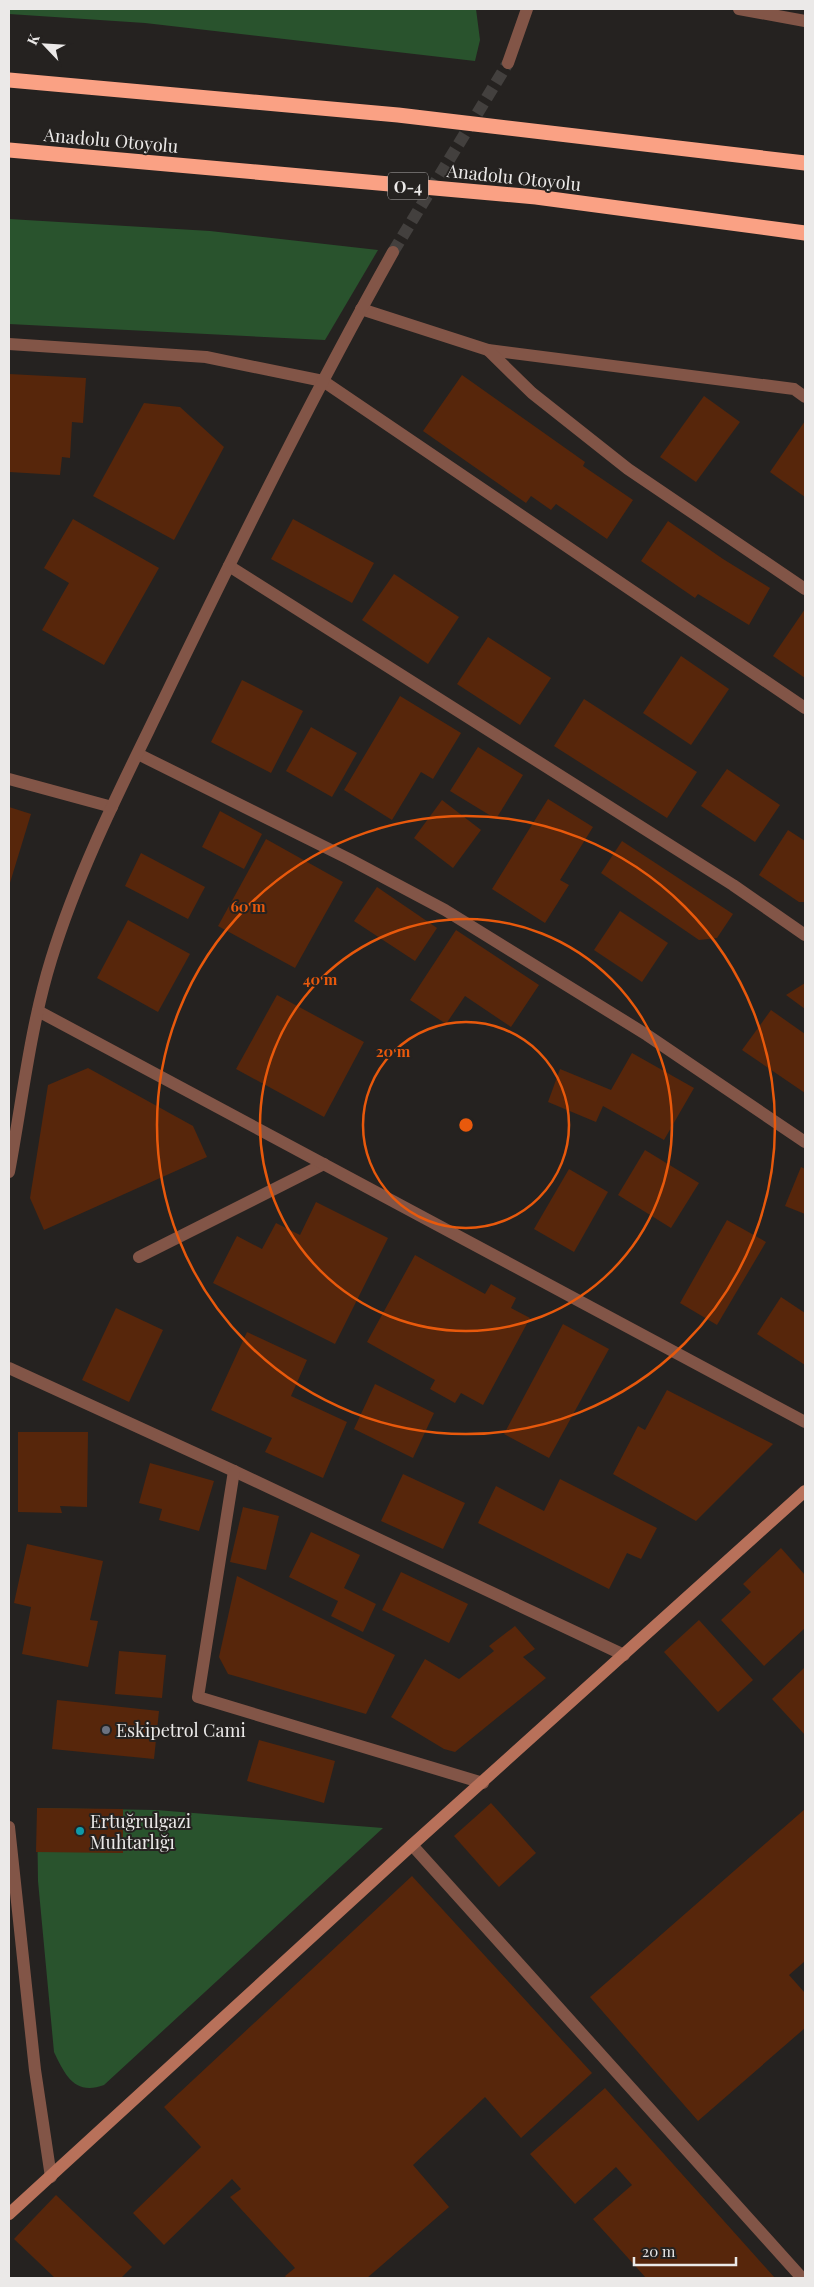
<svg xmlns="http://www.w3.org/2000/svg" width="814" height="2287" viewBox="0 0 814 2287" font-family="'Playfair Display',serif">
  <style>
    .green { fill: #29532d }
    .building { fill: #57260b }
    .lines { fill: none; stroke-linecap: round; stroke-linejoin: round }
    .street-tunnel { stroke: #43403e; stroke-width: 12; stroke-dasharray: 12 6; stroke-linecap: butt }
    .lane { stroke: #825547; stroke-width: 12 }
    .street { stroke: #825547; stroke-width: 12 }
    .secondary { stroke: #b8715a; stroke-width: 12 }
    .highway { stroke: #faa184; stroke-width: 15 }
    .ring { fill: none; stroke: #e8590c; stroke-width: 2.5 }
    .worship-dot { fill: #6b7280; stroke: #252220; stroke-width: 2 }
    .culture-dot { fill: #0f9aa8; stroke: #252220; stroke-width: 2 }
    .labels { text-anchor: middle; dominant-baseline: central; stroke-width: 4; stroke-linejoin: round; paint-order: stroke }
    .shield { fill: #252220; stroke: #b0adac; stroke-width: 1 }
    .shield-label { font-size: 16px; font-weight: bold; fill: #ebe9e8 }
    .street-label { font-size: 18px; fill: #ebe9e8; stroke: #252220 }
    .poi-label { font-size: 18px; fill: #ebe9e8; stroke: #252220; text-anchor: start }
    .centre { fill: #e8590c; stroke: #252220; stroke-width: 2.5 }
    .ring-label { font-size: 15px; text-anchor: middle; font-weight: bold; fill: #e8590c; stroke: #252220; stroke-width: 4; stroke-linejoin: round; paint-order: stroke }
  </style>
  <rect width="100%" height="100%" fill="#252220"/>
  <g class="green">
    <polygon points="9,9 476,9 480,40 475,61 145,23 9,14"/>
    <polygon points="9,219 210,231 378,250 325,340 9,324"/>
    <path d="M37 1808 156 1810 383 1828 104 2085C75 2096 65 2075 54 2052L38 1881Z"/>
  </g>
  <g class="building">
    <polygon points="9,374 86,378 83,423 72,422 70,458 62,457 60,475 9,472"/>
    <polygon points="462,375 585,462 583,466 633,500 607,539 556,504 551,510 531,496 526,503 423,431"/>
    <polygon points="704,396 740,422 696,482 660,457"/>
    <polygon points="144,403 180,407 224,447 174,540 93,496"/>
    <polygon points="805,421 805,497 770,472"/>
    <polygon points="73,519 159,568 104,665 42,630 69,583 44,568"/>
    <polygon points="293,519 374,563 352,603 271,559"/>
    <polygon points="668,521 723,559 770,588 749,625 698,594 695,598 641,561"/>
    <polygon points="394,574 459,617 428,664 362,620"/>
    <polygon points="805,609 805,678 773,656"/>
    <polygon points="488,637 551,678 520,725 457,684"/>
    <polygon points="681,656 729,689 691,745 643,713"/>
    <polygon points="242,680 303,711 271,773 211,742"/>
    <polygon points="400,696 461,733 433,779 421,772 392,820 344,790"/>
    <polygon points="584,699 697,772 667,818 554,746"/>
    <polygon points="311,727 357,753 332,797 286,771"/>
    <polygon points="478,747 523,775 496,819 450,791"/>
    <polygon points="727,769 780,805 755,842 701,806"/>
    <polygon points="548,799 593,827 560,880 569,885 545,923 492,889"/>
    <polygon points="442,800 481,830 453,868 414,838"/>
    <polygon points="9,807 31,814 9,886"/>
    <polygon points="220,811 262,834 244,869 202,847"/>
    <polygon points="788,830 805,841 805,902 799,902 759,875"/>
    <polygon points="266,839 343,882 295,968 218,926"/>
    <polygon points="622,841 733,914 717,938 699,940 601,873"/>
    <polygon points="141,853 205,887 188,919 125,886"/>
    <polygon points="377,887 437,928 415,961 354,921"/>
    <polygon points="620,911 668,943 642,982 594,950"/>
    <polygon points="128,920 190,954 158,1012 97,978"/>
    <polygon points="456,930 539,985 511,1027 465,996 446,1024 410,1000"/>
    <polygon points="805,983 805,1009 786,995"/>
    <polygon points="277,995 364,1042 324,1117 236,1069"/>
    <polygon points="771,1010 805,1034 805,1093 742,1050"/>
    <polygon points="632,1053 694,1088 664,1140 603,1106 596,1122 548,1102 560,1069 611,1090"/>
    <polygon points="88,1068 193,1126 207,1157 44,1230 30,1198 48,1085"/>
    <polygon points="645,1150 699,1183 671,1228 618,1195"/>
    <polygon points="801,1167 805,1169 805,1214 785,1206"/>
    <polygon points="569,1169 608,1192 574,1252 534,1229"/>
    <polygon points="316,1202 388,1238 335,1344 213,1283 237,1236 262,1249 276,1223 300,1235"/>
    <polygon points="727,1220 766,1242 717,1325 680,1303"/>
    <polygon points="415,1255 485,1294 491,1284 516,1298 511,1308 530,1318 483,1405 461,1393 455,1403 430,1389 435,1380 367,1342"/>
    <polygon points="781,1297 805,1313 805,1365 757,1334"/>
    <polygon points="116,1308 163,1330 129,1402 82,1380"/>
    <polygon points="563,1324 609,1349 549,1458 504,1434"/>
    <polygon points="247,1332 307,1360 291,1396 347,1422 323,1478 265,1452 272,1438 211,1410"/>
    <polygon points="375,1384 434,1413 413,1458 354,1429"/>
    <polygon points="667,1390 773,1444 696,1521 613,1474 638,1426 645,1430"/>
    <polygon points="18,1432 88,1432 87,1507 60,1506 62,1513 18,1512"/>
    <polygon points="150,1463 214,1481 199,1531 159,1520 162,1509 139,1503"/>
    <polygon points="403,1474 465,1503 443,1549 381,1521"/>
    <polygon points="560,1479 657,1528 641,1559 627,1553 609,1589 478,1523 496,1486 544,1511"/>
    <polygon points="243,1507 279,1516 266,1570 230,1562"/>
    <polygon points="311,1532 360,1555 344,1588 376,1604 363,1632 331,1616 338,1601 289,1577"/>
    <polygon points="27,1544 103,1561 90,1620 98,1621 88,1667 22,1654 31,1607 14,1603"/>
    <polygon points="781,1548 805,1575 805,1628 764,1666 721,1620 751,1592 743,1584"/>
    <polygon points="401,1572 468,1604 449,1643 382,1610"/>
    <polygon points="237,1576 395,1655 366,1714 228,1674 219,1657"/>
    <polygon points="699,1620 753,1680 718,1712 664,1652"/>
    <polygon points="515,1626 535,1649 523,1657 546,1678 455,1752 444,1749 391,1717 425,1659 459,1679 494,1651 489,1646"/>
    <polygon points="119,1651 166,1655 162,1698 115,1694"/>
    <polygon points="805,1667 805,1735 772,1699"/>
    <polygon points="57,1700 159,1711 154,1759 52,1749"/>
    <polygon points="259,1740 335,1761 324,1803 247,1781"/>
    <polygon points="491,1803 536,1853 499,1887 454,1836"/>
    <polygon points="37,1808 123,1809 123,1853 36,1852"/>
    <polygon points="805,1809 805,1961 789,1975 805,1993 805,2028 698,2121 590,1997"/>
    <polygon points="412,1876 592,2073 521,2138 485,2097 413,2165 449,2207 367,2278 287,2278 285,2276 295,2268 230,2197 241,2189 232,2179 164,2245 133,2213 201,2147 164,2107"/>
    <polygon points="605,2088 775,2278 646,2278 593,2219 632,2185 616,2167 575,2204 530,2154"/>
    <polygon points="56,2195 132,2267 121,2278 55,2278 14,2239"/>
  </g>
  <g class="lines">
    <polyline class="street-tunnel" points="393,252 508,63"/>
    <polyline class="lane" points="139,1257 324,1164"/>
    <g class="street">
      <polyline points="739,9 805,21"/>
      <polyline points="508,63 527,9"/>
      <polyline points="361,309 488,350 794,389 805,397"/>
      <polyline points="9,344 206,357 323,381 805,708"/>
      <polyline points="488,350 532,393 628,469 805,589"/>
      <polyline points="229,566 733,885 805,935"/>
      <polyline points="138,754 349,859 445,910 647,1035 805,1142"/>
      <polyline points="9,779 112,807"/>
      <polyline points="38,1011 805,1422"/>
      <path d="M9 1172C22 1103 30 1028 51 960 81 862 130 770 174 678 244 534 315 391 393 252"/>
      <polyline points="9,1368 234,1471 624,1655"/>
      <polyline points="234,1471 198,1697 483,1783"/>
      <polyline points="9,1827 35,2070 51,2177"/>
      <polyline points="412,1845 802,2278"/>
    </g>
    <polyline class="secondary" points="9,2214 412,1845 805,1491"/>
    <g class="highway">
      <polyline points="9,80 398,115 805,163"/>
      <polyline points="9,150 536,197 805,233"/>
    </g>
  </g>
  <g class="ring">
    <circle cx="466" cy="1125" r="103"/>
    <circle cx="466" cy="1125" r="206"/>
    <circle cx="466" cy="1125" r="309"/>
  </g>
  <circle class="worship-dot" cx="106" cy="1730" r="5"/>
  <circle class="culture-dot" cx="80" cy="1831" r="5"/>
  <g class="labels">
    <rect class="shield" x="388" y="172.5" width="40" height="27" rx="4"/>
    <g class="shield-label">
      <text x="408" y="186">O-4</text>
    </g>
    <g class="street-label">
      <text transform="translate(111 140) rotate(5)">Anadolu Otoyolu</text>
      <text transform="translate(514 177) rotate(6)">Anadolu Otoyolu</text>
    </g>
    <g class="poi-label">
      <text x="116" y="1730">Eskipetrol Cami</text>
      <text x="90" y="1821">Ertuğrulgazi<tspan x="90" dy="21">Muhtarlığı</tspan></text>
    </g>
  </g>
  <circle cx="466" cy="1125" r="8" class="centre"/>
  <g class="ring-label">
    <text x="248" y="912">60 m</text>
    <text x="320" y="985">40 m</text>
    <text x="393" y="1057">20 m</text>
  </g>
  <rect width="814" height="2287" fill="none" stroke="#ebe9e8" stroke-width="20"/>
  <g transform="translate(45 45) rotate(295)" stroke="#252220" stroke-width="4" paint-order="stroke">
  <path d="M0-4L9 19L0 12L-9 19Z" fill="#ebe9e8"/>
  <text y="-8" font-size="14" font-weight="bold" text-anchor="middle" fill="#ebe9e8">K</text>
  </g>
  <path d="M634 2257v8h102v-8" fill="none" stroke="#ebe9e8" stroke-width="2.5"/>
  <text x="642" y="2257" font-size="15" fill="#ebe9e8" stroke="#252220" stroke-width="4" paint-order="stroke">20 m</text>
</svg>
